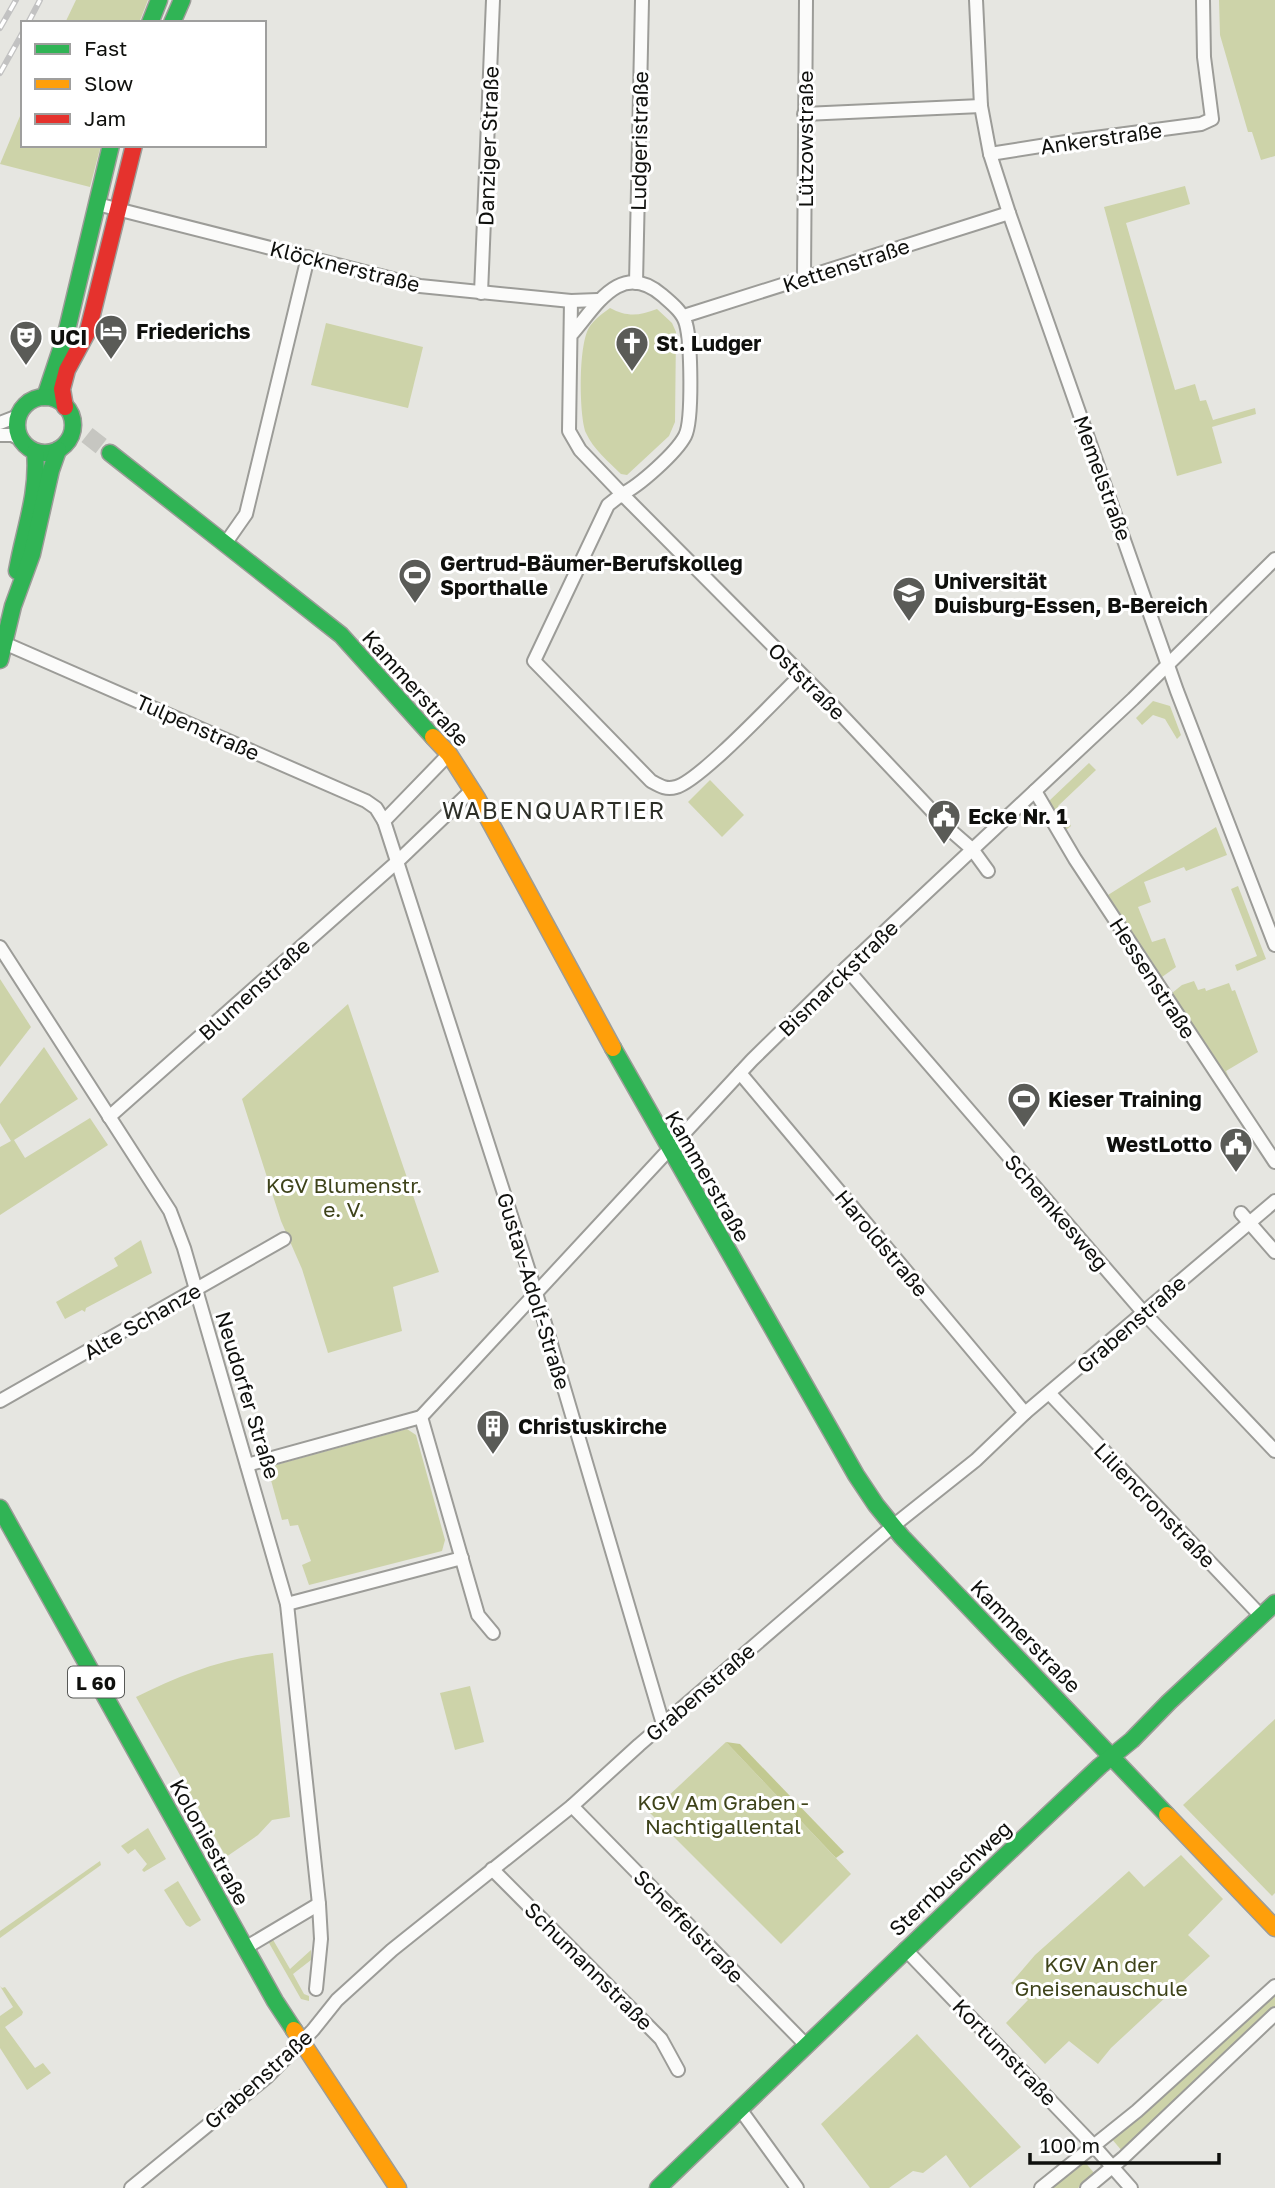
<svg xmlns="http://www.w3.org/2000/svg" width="1275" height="2188" viewBox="0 0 1275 2188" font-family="'Golos Text',sans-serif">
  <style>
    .green { fill: #cdd3a9 }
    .forest { fill: #c2c991 }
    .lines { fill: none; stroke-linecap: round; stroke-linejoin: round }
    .secondary-tunnel { stroke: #c6c6c1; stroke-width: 18; stroke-dasharray: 18 9; stroke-linecap: butt }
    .street-casing { stroke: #9c9c98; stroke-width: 16 }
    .fast-casing { stroke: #9c9c98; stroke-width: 19 }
    .slow-casing { stroke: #9c9c98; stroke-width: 19 }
    .jam-casing { stroke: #9c9c98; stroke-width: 19 }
    .street { stroke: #fbfbfa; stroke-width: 12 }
    .fast { stroke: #30b455; stroke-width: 16 }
    .slow { stroke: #ff9f0a; stroke-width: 16 }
    .jam { stroke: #e5322d; stroke-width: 16 }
    .rail-casing { stroke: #c2c2c2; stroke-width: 6 }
    .rail { stroke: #fff; stroke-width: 3.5; stroke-dasharray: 10; stroke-linecap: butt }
    .labels { text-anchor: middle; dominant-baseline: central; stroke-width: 6; stroke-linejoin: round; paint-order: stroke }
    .shield { fill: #fff; stroke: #575856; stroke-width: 2 }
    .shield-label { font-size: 19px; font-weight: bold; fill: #0f100d }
    .street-label { font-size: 21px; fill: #0f100d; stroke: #fff }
    .poi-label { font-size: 21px; font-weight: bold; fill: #0f100d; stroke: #fff; text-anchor: start }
    .park-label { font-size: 21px; fill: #3e431a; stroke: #fff }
    .neighbourhood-label { font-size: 23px; letter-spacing: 2px; fill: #2e3028; stroke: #fff }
  </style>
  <rect width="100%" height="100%" fill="#e6e6e1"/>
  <g class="green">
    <polygon points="76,0 148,0 139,23 65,23"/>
    <polygon points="1219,0 1275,0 1275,156 1261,160 1252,132 1248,132 1220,35"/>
    <polygon points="23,109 23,145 101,145 90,187 0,164"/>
    <polygon points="1185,186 1190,204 1126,223 1175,390 1195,384 1200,401 1206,400 1213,420 1255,408 1256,414 1212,427 1222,463 1177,476 1104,207"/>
    <path d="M610 308C627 317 639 316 657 309L672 323 676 332 675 422 669 436 627 475 621 474C609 462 593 449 586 433 579 415 578 342 590 326 595 319 603 313 610 308Z"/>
    <polygon points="326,323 423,347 408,408 311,385"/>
    <polygon points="1153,701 1170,706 1181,735 1177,739 1165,719 1153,715 1142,725 1136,718"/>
    <polygon points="1089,763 1096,770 1058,806 1071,826 1066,830 1049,801"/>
    <polygon points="710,780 744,815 722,837 688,802"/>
    <polygon points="1216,827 1227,855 1186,871 1184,867 1144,882 1151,902 1138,907 1152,942 1165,938 1176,967 1162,977 1108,895"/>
    <polygon points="1238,886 1266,959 1237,971 1235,965 1257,956 1231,889"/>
    <polygon points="0,979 31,1027 0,1067"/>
    <polygon points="1194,981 1198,990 1205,988 1206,991 1229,983 1232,991 1235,990 1258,1052 1226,1071 1230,1080 1172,993 1182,985"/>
    <polygon points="348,1004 439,1272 393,1287 402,1331 328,1353 302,1269 281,1221 242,1099"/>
    <polygon points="44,1047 78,1099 14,1140 25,1158 90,1118 108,1145 0,1215 0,1147 11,1141 0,1123 0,1104"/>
    <polygon points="141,1240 152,1273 86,1308 85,1312 82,1310 65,1319 56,1302 118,1266 114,1258"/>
    <polygon points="407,1429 416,1435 445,1540 442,1551 309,1585 302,1565 311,1561 298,1525 290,1526 288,1519 282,1520 269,1473 272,1466"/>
    <path d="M273 1653 290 1817 272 1820 258 1835 226 1857 136 1697C180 1675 224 1658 273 1653Z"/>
    <polygon points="470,1686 484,1742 455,1750 440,1693"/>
    <polygon points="1275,1719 1275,1893 1272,1896 1183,1805"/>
    <polygon points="726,1742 851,1874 781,1944 650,1813"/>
    <polygon points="148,1828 166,1859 144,1872 142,1870 147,1864 135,1849 128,1854 121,1846"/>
    <polygon points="1181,1855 1223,1899 1188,1935 1210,1956 1111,2048 1098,2064 1069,2041 1045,2064 1006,2023 1028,2000 1011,1983 1035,1955 1129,1871 1144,1887"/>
    <polygon points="100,1861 101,1865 0,1938 0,1931"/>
    <polygon points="178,1881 201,1920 190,1927 186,1925 164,1890"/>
    <polygon points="272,1938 290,1969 311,1950 311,1960 293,1974 304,1994 309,1996 309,2001 301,1999 269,1943"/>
    <polygon points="0,1986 2,1988 5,1987 23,2012 22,2015 5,2027 35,2068 43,2063 51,2073 27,2090 0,2048 0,2016 13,2007"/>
    <polygon points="1275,1993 1275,2007 1122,2151 1111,2138"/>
    <polygon points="917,2034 1021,2147 970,2188 946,2155 923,2173 913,2171 889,2188 870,2188 821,2124"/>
    <polygon points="1083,2160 1095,2174 1078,2188 1049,2188"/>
  </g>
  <polygon class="forest" points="726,1742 740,1744 844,1852 836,1858"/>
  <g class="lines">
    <polyline class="secondary-tunnel" points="87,435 110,453"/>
    <defs>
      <g id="street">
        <polyline points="976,0 981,106 990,154 1009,213 1177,691 1275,945"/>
        <polyline points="804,114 981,106"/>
        <polyline points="990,154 1072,141 1201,124 1212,119 1204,57 1203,0"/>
        <polyline points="97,204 420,286 571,301 598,300"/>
        <polyline points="804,278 806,0"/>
        <polyline points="636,283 642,0"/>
        <polyline points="481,293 493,0"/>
        <path d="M571 301 569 431 580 450 622 494C639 486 676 453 685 436 693 421 691 342 686 324 683 312 671 303 662 295 620 259 595 308 571 335"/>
        <polyline points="684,316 1009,213"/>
        <polyline points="0,423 18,416"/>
        <polyline points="0,435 12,435 20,439"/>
        <polyline points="225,544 246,514 308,257"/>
        <polyline points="4,643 366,801 376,808 384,821"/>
        <path d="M801 675C779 696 700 781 676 787 666 790 660 786 651 781L534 661 608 505 622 494 834 707 949 829 972 849 988 871"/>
        <polyline points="449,754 384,821 536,1293 663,1724"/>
        <polyline points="1035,791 1075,859 1275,1162"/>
        <polyline points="0,947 170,1211 184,1248 287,1604 319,1904 321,1939 316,1989"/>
        <polyline points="846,968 1143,1312 1275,1451"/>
        <polyline points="740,1073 1025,1413"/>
        <polyline points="109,1117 398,861 472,790"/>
        <polyline points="1241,1213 1275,1252"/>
        <polyline points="1050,1394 1261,1616"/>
        <polyline points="0,1401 284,1239"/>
        <polyline points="421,1417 752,1060 846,968 1133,699 1275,559"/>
        <polyline points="421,1417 478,1615 493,1633"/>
        <polyline points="247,1465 421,1417"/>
        <polyline points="287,1604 462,1558"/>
        <polyline points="572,1806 806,2045"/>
        <polyline points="492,1869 661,2039 678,2070"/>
        <polyline points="245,1948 319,1904"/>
        <polyline points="905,1949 1093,2145 1131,2188"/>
        <polyline points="740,2109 797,2188"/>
        <polyline points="131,2188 268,2076 313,2030 337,2000 392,1950 572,1806 639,1745 893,1526 976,1460 1025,1413 1275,1201"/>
        <polyline points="1041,2188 1137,2111 1275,1986"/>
        <polyline points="1087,2188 1123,2158 1275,2014"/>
      </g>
      <g id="fast">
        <polyline points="150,23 159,0"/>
        <polyline points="172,23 182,0"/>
        <polyline points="45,397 66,334 111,145"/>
        <circle cx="45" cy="425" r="28"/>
        <polyline points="110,453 341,635 433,737"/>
        <path d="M17 571C24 531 39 493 35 452"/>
        <polyline points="0,660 13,606 32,554 51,470 58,450"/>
        <polyline points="613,1048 856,1475 876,1505 902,1537 1167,1815"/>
        <polyline points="0,1508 275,2001 294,2030"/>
        <path d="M658 2188C805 2047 951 1906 1100 1766L1132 1740 1169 1702 1275 1603"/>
      </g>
      <g id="slow">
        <polyline points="433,737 449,754 477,798 613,1048"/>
        <polyline points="1167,1815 1275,1928"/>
        <polyline points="294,2030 398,2188"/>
      </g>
      <polyline id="jam" points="65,407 62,389 67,370 88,331 134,145"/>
    </defs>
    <use href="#street" class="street-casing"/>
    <use href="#fast" class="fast-casing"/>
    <use href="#slow" class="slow-casing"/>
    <use href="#jam" class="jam-casing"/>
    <use href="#street" class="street"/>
    <use href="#fast" class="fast"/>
    <use href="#slow" class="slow"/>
    <use href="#jam" class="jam"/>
    <defs>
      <g id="rail">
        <polyline points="28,23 40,0"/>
        <polyline points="0,28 16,0"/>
        <polyline points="0,73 23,32"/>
      </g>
    </defs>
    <use href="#rail" class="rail-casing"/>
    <use href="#rail" class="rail"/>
  </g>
  <defs>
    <symbol id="hotel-pin" viewBox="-11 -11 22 30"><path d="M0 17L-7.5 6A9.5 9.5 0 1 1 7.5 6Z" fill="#5a5b57" stroke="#fff"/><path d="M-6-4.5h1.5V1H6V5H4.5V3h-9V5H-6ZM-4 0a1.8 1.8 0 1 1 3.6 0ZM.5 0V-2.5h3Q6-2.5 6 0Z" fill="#fff"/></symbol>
    <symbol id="theatre-pin" viewBox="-11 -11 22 30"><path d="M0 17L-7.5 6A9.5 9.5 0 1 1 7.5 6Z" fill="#5a5b57" stroke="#fff"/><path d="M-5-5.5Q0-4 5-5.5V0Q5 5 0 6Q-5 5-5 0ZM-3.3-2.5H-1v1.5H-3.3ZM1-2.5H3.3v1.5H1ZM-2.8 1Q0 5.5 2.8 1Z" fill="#fff"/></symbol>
    <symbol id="church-pin" viewBox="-11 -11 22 30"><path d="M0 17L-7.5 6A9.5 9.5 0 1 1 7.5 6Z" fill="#5a5b57" stroke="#fff"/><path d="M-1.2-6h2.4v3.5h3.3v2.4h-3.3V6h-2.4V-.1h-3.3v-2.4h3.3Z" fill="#fff"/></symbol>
    <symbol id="stadium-pin" viewBox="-11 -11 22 30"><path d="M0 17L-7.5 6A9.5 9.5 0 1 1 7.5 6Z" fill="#5a5b57" stroke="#fff"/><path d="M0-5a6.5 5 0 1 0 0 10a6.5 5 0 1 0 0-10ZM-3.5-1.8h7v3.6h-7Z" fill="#fff"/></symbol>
    <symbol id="university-pin" viewBox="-11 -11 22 30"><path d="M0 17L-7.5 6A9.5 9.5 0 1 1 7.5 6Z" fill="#5a5b57" stroke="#fff"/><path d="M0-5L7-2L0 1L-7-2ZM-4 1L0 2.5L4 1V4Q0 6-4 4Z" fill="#fff"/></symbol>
    <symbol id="civic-pin" viewBox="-11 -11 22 30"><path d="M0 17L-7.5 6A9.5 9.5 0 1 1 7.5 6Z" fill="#5a5b57" stroke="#fff"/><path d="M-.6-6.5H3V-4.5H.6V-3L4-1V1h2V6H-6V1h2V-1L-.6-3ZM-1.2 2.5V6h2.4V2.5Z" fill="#fff"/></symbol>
    <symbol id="building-pin" viewBox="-11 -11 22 30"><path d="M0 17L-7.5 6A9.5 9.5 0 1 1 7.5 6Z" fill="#5a5b57" stroke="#fff"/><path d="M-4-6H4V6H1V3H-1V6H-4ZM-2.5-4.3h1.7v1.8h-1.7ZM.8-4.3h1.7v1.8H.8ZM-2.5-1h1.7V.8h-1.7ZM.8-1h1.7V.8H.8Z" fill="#fff"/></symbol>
  </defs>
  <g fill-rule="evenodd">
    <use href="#hotel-pin" x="92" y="312" width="38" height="52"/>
    <use href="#theatre-pin" x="7" y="318" width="38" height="52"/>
    <use href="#church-pin" x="613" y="324" width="38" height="52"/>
    <use href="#stadium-pin" x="396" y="556" width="38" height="52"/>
    <use href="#university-pin" x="890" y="574" width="38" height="52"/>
    <use href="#civic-pin" x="925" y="797" width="38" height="52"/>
    <use href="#stadium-pin" x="1005" y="1080" width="38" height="52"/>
    <use href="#civic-pin" x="1217" y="1125" width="38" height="52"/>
    <use href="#building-pin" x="474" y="1407" width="38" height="52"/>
  </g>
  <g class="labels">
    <rect class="shield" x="68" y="1666.5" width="56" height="31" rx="5"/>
    <g class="shield-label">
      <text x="96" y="1682">L 60</text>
    </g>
    <g class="street-label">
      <text transform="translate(1101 138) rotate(-8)">Ankerstraße</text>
      <text transform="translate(805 139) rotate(-90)">Lützowstraße</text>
      <text transform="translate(639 141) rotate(-89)">Ludgeristraße</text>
      <text transform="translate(488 146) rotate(-88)">Danziger Straße</text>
      <text transform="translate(846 265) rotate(-18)">Kettenstraße</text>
      <text transform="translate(345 266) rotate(14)">Klöcknerstraße</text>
      <text transform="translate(1103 478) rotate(70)">Memelstraße</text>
      <text transform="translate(807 681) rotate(45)">Oststraße</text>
      <text transform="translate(416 688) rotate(48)">Kammerstraße</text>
      <text transform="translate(198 727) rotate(24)">Tulpenstraße</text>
      <text transform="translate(838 978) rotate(-44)">Bismarckstraße</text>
      <text transform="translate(1153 978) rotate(57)">Hessenstraße</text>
      <text transform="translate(254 989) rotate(-42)">Blumenstraße</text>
      <text transform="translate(708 1176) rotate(60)">Kammerstraße</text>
      <text transform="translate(1057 1212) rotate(49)">Schemkesweg</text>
      <text transform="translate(882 1243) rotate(50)">Haroldstraße</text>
      <text transform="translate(534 1291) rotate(73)">Gustav-Adolf-Straße</text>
      <text transform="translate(142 1321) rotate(-30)">Alte Schanze</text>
      <text transform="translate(1131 1324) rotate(-41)">Grabenstraße</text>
      <text transform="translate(248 1395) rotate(73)">Neudorfer Straße</text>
      <text transform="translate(1155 1505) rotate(46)">Liliencronstraße</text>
      <text transform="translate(1026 1636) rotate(46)">Kammerstraße</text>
      <text transform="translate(700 1692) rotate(-41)">Grabenstraße</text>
      <text transform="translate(210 1842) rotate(61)">Koloniestraße</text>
      <text transform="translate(950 1878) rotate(-43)">Sternbuschweg</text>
      <text transform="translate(689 1926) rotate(46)">Scheffelstraße</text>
      <text transform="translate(589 1966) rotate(45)">Schumannstraße</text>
      <text transform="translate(1005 2052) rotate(46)">Kortumstraße</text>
      <text transform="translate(258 2079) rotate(-42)">Grabenstraße</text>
    </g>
    <g class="poi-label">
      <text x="136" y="331">Friederichs</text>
      <text x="50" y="337">UCI</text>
      <text x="656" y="343">St. Ludger</text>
      <text x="440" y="563">Gertrud-Bäumer-Berufskolleg<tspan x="440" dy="24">Sporthalle</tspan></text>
      <text x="934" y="581">Universität<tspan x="934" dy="24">Duisburg-Essen, B-Bereich</tspan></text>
      <text x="968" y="816">Ecke Nr. 1</text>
      <text x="1048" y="1099">Kieser Training</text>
      <text x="1212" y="1144" text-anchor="end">WestLotto</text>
      <text x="518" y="1426">Christuskirche</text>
    </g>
    <g class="park-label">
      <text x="344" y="1185">KGV Blumenstr.<tspan x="344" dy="24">e. V.</tspan></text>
      <text x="723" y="1802">KGV Am Graben -<tspan x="723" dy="24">Nachtigallental</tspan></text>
      <text x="1101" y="1964">KGV An der<tspan x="1101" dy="24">Gneisenauschule</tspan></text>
    </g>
    <g class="neighbourhood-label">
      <text x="554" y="810">WABENQUARTIER</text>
    </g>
  </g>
  <rect x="21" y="21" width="245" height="126" fill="#ffffff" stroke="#9f9f9e" stroke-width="2"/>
  <rect x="35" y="44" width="35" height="10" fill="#30b455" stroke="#9f9f9e" stroke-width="2"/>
  <text x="84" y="56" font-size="21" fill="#0f100d">Fast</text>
  <rect x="35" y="79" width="35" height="10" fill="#ff9f0a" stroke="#9f9f9e" stroke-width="2"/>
  <text x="84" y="91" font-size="21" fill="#0f100d">Slow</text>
  <rect x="35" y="114" width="35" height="10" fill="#e5322d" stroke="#9f9f9e" stroke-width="2"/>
  <text x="84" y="126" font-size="21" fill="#0f100d">Jam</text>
  <path d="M1030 2153v10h189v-10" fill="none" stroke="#0f100d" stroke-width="3.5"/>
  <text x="1040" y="2153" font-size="21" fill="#0f100d" stroke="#ffffff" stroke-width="5" paint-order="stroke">100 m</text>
</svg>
